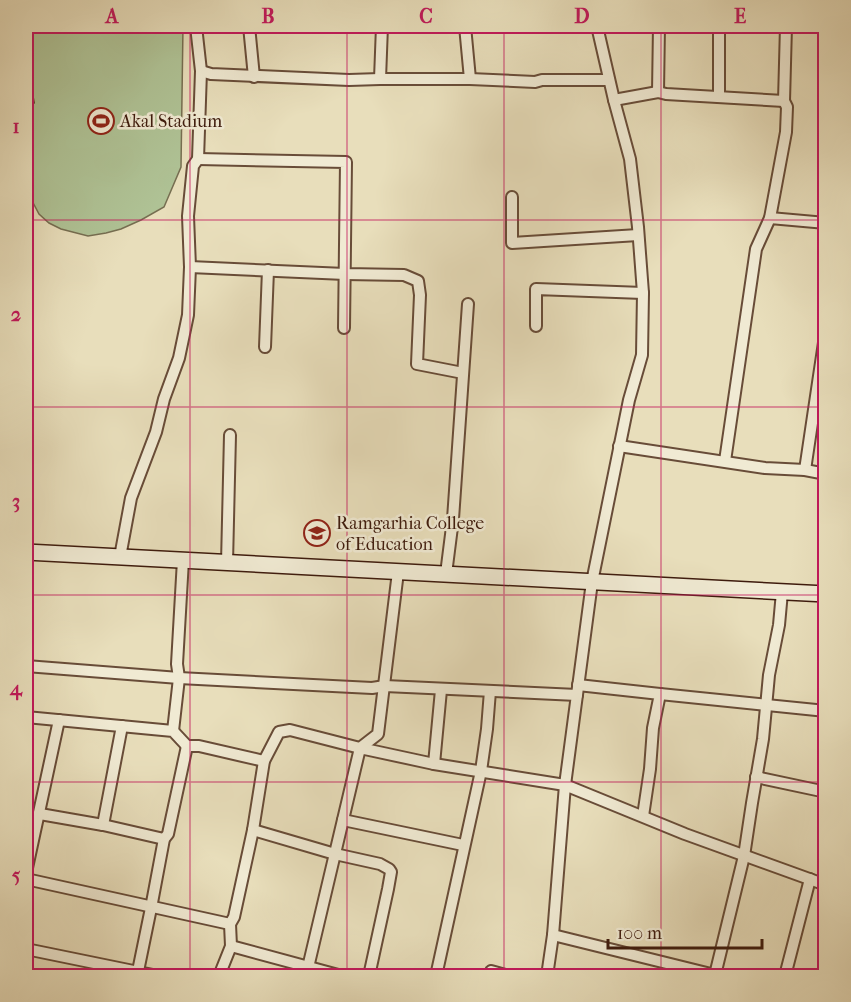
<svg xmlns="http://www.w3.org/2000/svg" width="851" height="1002" viewBox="0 0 851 1002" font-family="'IM FELL French Canon',serif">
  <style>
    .green { fill: #afc295; stroke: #766e51; stroke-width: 1.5 }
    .building { fill: #cd8c7a; stroke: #3e1b0d; stroke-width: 1.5 }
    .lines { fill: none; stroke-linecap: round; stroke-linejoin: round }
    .minor-casing { stroke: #684c38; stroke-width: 14 }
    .secondary-casing { stroke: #3e1b0d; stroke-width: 18 }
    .minor { stroke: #f0ead3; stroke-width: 10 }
    .secondary { stroke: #f0ead3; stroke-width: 15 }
    .grid { fill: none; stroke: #c2185b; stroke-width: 1.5; stroke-opacity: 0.55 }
    .labels { text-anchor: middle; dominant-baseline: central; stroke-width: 5; stroke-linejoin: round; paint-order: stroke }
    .poi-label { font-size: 18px; fill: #3e1b0d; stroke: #f0ead3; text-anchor: start }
    .neatline { fill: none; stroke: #c2185b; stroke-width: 2 }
    .grid-label { font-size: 20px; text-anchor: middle; font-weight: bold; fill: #c2185b }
  </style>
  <rect width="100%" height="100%" fill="#e8debb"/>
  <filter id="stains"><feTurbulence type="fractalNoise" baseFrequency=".00333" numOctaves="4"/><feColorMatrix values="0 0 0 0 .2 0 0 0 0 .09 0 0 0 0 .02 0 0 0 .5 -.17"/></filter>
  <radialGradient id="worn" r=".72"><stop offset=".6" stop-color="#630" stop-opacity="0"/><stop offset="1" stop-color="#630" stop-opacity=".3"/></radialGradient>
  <polygon class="green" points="31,26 183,26 181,167 164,207 141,220 121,229 106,233 88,236 61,229 49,223 39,214 29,195 26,183 26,110 30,30"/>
  <polygon class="building" points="26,47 34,103 26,105"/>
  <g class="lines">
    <defs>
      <g id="minor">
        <polyline points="249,26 254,77"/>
        <polyline points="465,26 470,79"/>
        <polyline points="719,26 719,97"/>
        <polyline points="201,71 211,74 349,80 380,79 470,79 535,82 542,80 609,80"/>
        <polyline points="380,79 382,26"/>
        <polyline points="658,92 659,26"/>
        <polyline points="614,100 658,92 666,94 784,101"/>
        <polyline points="198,159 346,162 344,328"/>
        <polyline points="512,197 512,243 638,235"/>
        <polyline points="770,218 826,223"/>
        <polyline points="190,267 345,274 404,275 418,281 420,295 417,364 463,373"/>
        <polyline points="536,326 536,289 643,293"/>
        <polyline points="265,347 268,270"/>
        <polyline points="619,446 765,468 805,470 826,474"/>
        <polyline points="725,461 756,249 770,218 786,132 787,107 784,101 786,26"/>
        <polyline points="805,470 826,329"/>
        <polyline points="120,557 131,498 156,432 164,399 179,358 188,315 190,267 188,216 193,166 198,159 201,71 196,26"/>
        <polyline points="227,563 230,435"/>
        <polyline points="446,574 453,519 468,304"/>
        <polyline points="26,666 179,678 372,688 385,686 577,695"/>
        <polyline points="578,685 660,694 653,728 650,769 643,816"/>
        <polyline points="660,694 826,711"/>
        <polyline points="26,717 173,731 187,746 199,746 264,761"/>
        <polyline points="173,731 179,678 177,664 183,560"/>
        <polyline points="434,764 441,690"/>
        <polyline points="756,777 826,792"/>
        <polyline points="40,814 103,825 164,839"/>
        <polyline points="343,820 463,845"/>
        <polyline points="103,825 122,726"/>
        <polyline points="253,830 335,854 380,864 389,869 391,872 388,889 369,976"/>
        <polyline points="26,879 230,924"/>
        <polyline points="26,883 27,868 59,720"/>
        <polyline points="553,935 715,975 744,856 752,803 763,739 769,675 779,625 782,592"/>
        <polyline points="231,946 342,976"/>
        <polyline points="26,949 158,976"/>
        <polyline points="491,971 509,976"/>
        <polyline points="137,976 151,908 164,839 168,834 187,746"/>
        <polyline points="219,976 231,946 230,924 234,917 253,830 264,761 279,732 290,730 360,748 378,734 398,572"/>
        <polyline points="306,976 360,748 434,764 565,785 592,582 629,400 642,355 643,293 638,227 630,159 614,100 597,26"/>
        <polyline points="436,976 481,771 487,729 490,691"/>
        <polyline points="547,976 553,935 565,785 685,834 826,885"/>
        <polyline points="785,976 810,879"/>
      </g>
      <polyline id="secondary" points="26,552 826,594"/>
    </defs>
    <use href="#minor" class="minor-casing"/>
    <use href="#secondary" class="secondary-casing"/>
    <use href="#minor" class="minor"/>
    <use href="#secondary" class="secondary"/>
  </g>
  <path class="grid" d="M190 26V976M347 26V976M504 26V976M661 26V976M26 220H826M26 407H826M26 595H826M26 782H826"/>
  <defs>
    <symbol id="stadium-ring" viewBox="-11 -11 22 22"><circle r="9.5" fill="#f0ead3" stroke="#8f2418" stroke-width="1.5"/><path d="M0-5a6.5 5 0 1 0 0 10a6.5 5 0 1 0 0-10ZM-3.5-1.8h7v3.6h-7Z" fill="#8f2418"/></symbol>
    <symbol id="university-ring" viewBox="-11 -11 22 22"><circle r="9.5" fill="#f0ead3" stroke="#8f2418" stroke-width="1.5"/><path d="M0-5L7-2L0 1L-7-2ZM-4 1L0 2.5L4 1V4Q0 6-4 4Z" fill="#8f2418"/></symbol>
  </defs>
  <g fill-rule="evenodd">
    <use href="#stadium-ring" x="86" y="106" width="30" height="30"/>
    <use href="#university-ring" x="302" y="518" width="30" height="30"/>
  </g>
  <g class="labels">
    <g class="poi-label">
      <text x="120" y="121">Akal Stadium</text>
      <text x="336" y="523">Ramgarhia College<tspan x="336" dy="21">of Education</tspan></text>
    </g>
  </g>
  <rect width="851" height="1002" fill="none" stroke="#e8debb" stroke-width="66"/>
  <path d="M608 939v9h154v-9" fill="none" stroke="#3e1b0d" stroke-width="3"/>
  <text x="617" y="939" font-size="18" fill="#3e1b0d" stroke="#f0ead3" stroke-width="4.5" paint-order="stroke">100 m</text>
  <rect x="33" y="33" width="785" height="936" class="neatline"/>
  <g class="grid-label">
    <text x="112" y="23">A</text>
    <text x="268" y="23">B</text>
    <text x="426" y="23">C</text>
    <text x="582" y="23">D</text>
    <text x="740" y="23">E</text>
    <text x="16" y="133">1</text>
    <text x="16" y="321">2</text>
    <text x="16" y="508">3</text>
    <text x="16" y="695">4</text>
    <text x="16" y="882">5</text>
  </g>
  <rect width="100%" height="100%" filter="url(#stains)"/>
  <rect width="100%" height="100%" fill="url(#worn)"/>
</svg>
